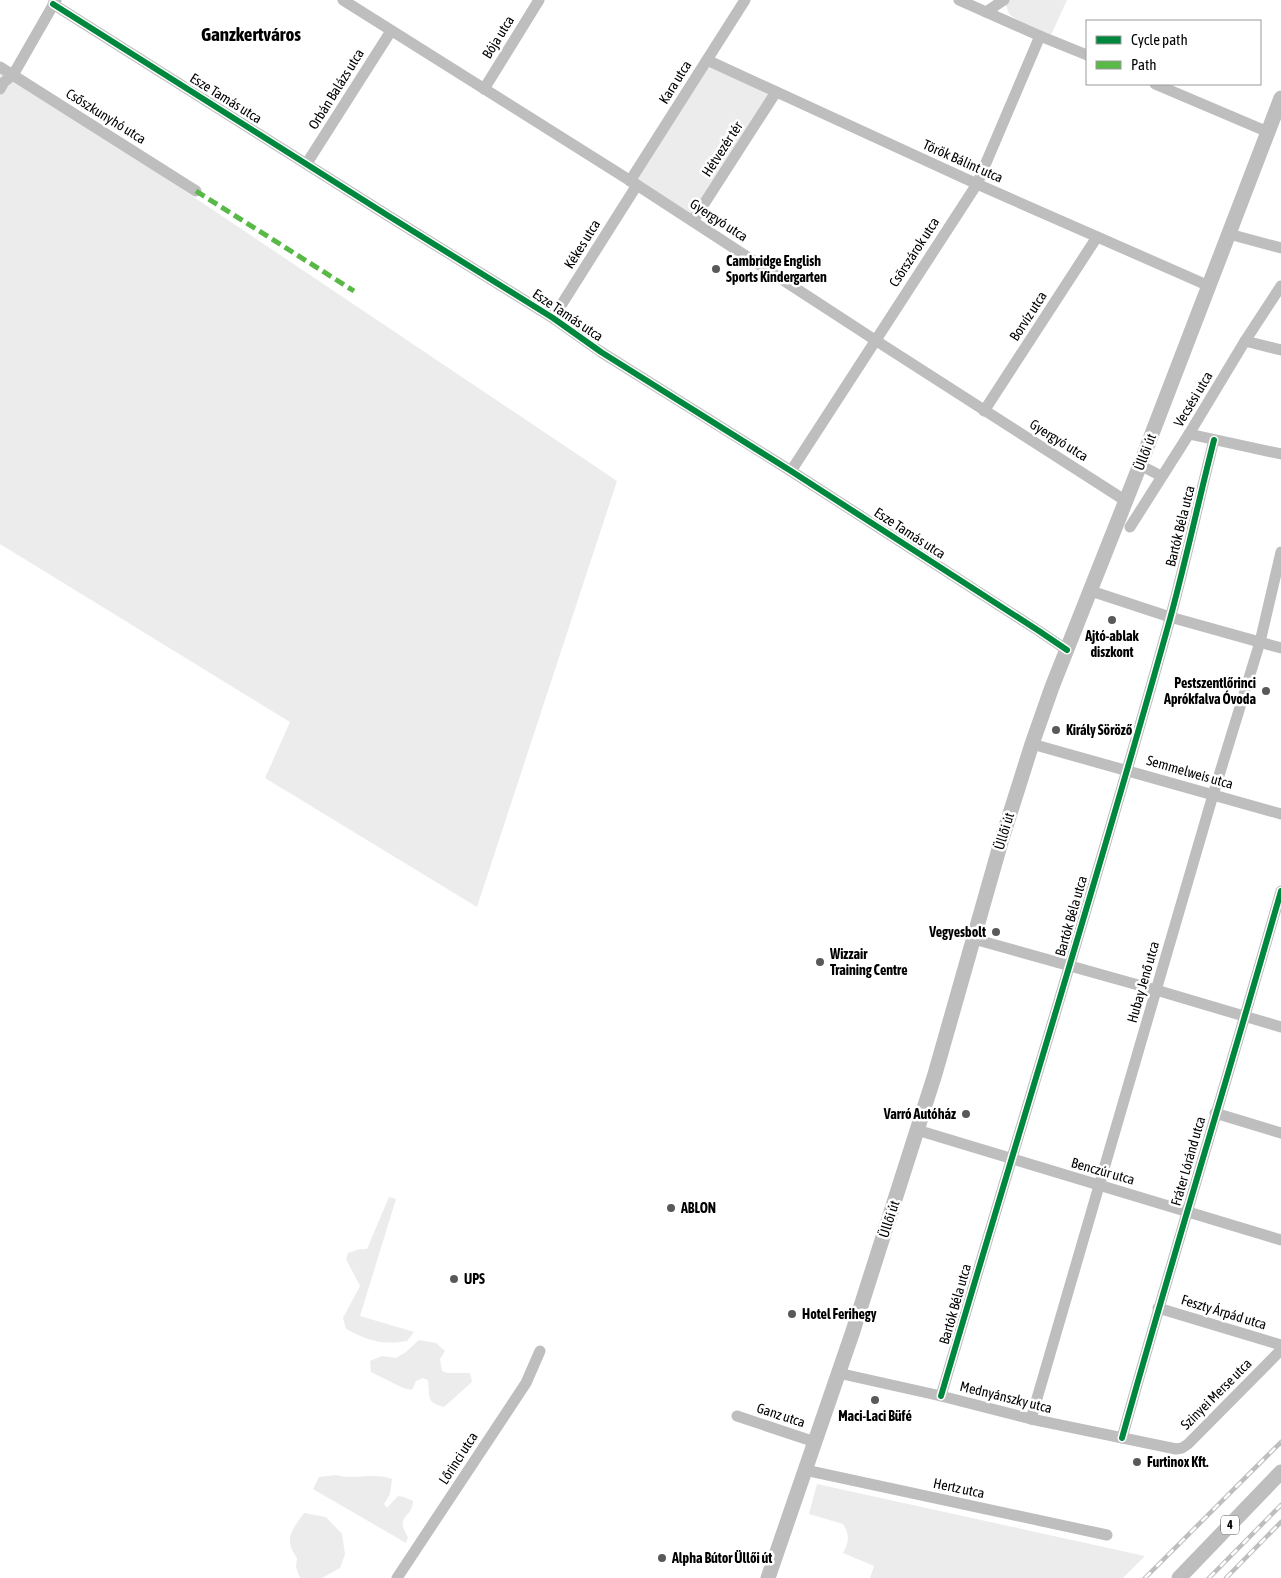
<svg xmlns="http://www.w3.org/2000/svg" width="1281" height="1578" viewBox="0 0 1281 1578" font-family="'Asap Condensed',sans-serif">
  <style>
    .green { fill: #ececec }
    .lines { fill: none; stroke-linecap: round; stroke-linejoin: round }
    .minor { stroke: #bebebe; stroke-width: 11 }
    .major { stroke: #bebebe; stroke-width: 15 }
    .rail-casing { stroke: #bebebe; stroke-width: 4.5 }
    .rail { stroke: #fff; stroke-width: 2.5; stroke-dasharray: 8; stroke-linecap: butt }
    .quiet { stroke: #58b947; stroke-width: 5; stroke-dasharray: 10 5; stroke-linecap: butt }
    .cycleway-casing { stroke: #fff; stroke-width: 9 }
    .cycleway { stroke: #00873e; stroke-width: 6 }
    .poi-dot { fill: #595959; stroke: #fff; stroke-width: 2 }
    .labels { text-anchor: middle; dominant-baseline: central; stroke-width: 5; stroke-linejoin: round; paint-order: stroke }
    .shield { fill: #fff; stroke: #4c4c4c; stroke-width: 1 }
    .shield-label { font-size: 12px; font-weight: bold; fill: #000 }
    .street-label { font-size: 14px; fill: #000; stroke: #fff }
    .poi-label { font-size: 14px; font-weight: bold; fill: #000; stroke: #fff; text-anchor: start }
    .district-label { font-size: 19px; font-weight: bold; fill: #000; stroke: #fff }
  </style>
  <rect width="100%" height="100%" fill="#fff"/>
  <g class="green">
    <polygon points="1004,0 1067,0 1051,35 1016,19 1009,14"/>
    <polygon points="707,60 776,92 693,221 630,181"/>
    <polygon points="0,67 617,481 477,907 265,778 290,722 0,544 0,95 11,77 0,89"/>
    <path d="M389 1197 396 1199 360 1316 414 1332 407 1341C380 1345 370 1341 346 1329L343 1318 360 1286 346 1259 348 1253 360 1249H367Z"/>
    <path d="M419 1340 436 1343 445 1351 440 1359 442 1371 448 1373H470L472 1382 444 1407C426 1402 430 1398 428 1380L423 1378 416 1381 412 1390 403 1388 371 1372 370 1361 382 1356 396 1358 406 1352Z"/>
    <path d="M336 1475C354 1480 373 1472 392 1479L390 1494 384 1504 387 1508 398 1496 404 1497 413 1501C412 1520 394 1514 408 1537L406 1543 313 1489 319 1477Z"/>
    <path d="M817 1484 1145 1556 1123 1578H870L874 1566 843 1553C849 1542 850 1535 843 1524L809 1514Z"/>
    <path d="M304 1513 326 1517 342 1534 345 1554 340 1568 322 1578H300L296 1567 297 1558C283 1539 292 1530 304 1513Z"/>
  </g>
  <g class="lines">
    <g class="minor">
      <polyline points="343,0 637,185 875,340 1126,501"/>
      <polyline points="959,0 1040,36 1087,55"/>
      <polyline points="53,4 387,215 553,318 601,352 791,471 1039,631 1067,650"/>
      <polyline points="986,12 1004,0"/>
      <polyline points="707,60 977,184 1209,286"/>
      <polyline points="0,67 196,191"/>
      <polyline points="1155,84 1268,132"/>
      <polyline points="0,89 4,82 13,75 56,0"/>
      <polyline points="484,89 539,0"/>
      <polyline points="307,163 391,31"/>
      <polyline points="630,181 745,0"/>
      <polyline points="693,221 776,92"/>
      <polyline points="1229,234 1281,248"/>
      <polyline points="553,318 637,185"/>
      <polyline points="1245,341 1281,350"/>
      <polyline points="984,411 1097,237"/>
      <polyline points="1189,434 1281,454"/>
      <polyline points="1140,465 1161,476"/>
      <polyline points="791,471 977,184 1040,36"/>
      <polyline points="1130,527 1189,434 1245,341 1281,286"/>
      <polyline points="1091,591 1170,617 1281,648"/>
      <polyline points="1032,744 1281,814"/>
      <polyline points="974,939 1156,990 1281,1027"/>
      <polyline points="1215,1113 1281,1133"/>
      <polyline points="917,1130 1281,1240"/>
      <polyline points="1158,1308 1281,1345"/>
      <polyline points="838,1373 941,1396 1031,1419 1176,1449 1182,1448 1188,1444 1281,1350"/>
      <path d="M941 1396C1017 1137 1098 879 1170 619 1186 560 1199 499 1214 440"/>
      <polyline points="737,1416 815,1442"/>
      <polyline points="1031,1419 1213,795 1260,642 1281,552"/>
      <path d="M1122 1438C1173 1255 1229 1074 1281 891"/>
      <polyline points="805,1470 1107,1535"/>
      <polyline points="397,1578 526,1383 540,1351"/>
    </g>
    <g class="major">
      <polyline points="768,1578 853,1331 935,1074 1001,842 1032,744 1052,687 1140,465 1281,98"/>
      <polyline points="1179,1578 1281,1472"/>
    </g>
    <defs>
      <g id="rail">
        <polyline points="1145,1578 1281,1442"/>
        <polyline points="1209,1578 1281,1505"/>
        <polyline points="1226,1578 1281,1522"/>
      </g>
    </defs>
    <use href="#rail" class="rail-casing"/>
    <use href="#rail" class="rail"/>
    <polyline class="quiet" points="196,191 354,291"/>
    <defs>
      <g id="cycleway">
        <polyline points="53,4 387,215 553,318 601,352 791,471 1039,631 1067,650"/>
        <path d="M941 1396C1017 1137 1098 879 1170 619 1186 560 1199 499 1214 440"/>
        <path d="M1122 1438C1173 1255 1229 1074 1281 891"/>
      </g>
    </defs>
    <use href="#cycleway" class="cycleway-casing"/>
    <use href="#cycleway" class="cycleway"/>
  </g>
  <g class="poi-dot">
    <circle cx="716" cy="269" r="5"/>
    <circle cx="1112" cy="620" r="5"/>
    <circle cx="1266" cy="691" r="5"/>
    <circle cx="1056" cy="730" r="5"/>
    <circle cx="996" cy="932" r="5"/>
    <circle cx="820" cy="962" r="5"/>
    <circle cx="966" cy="1114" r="5"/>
    <circle cx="671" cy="1208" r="5"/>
    <circle cx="454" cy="1279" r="5"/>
    <circle cx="792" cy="1314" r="5"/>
    <circle cx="875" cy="1400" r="5"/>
    <circle cx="1137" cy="1462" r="5"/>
    <circle cx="662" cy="1558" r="5"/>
  </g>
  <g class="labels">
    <rect class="shield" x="1221" y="1515.5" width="18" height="19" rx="4"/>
    <g class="shield-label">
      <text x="1230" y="1525">4</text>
    </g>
    <g class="street-label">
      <text transform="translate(498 37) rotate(-58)">Bója utca</text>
      <text transform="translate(675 82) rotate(-58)">Kara utca</text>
      <text transform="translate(336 89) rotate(-58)">Orbán Balázs utca</text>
      <text transform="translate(226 98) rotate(32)">Esze Tamás utca</text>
      <text transform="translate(106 116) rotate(32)">Csőszkunyhó utca</text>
      <text transform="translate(722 149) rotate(-57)">Hétvezér tér</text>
      <text transform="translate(963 161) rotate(24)">Török Bálint utca</text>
      <text transform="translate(719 220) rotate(33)">Gyergyó utca</text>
      <text transform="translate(582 244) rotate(-58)">Kékes utca</text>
      <text transform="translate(914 252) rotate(-57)">Csörszárok utca</text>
      <text transform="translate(568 315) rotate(34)">Esze Tamás utca</text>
      <text transform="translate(1028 316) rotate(-57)">Borvíz utca</text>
      <text transform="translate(1193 399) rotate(-59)">Vecsési utca</text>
      <text transform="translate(1059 440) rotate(32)">Gyergyó utca</text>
      <text transform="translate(1145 452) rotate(-69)">Üllői út</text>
      <text transform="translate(1180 526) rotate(-76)">Bartók Béla utca</text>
      <text transform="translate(910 533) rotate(33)">Esze Tamás utca</text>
      <text transform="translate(1190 772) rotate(16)">Semmelweis utca</text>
      <text transform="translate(1004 831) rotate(-73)">Üllői út</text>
      <text transform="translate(1071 916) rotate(-74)">Bartók Béla utca</text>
      <text transform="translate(1143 982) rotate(-74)">Hubay Jenő utca</text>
      <text transform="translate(1188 1161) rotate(-74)">Fráter Lóránd utca</text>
      <text transform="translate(1103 1171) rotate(16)">Benczúr utca</text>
      <text transform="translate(889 1219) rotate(-72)">Üllői út</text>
      <text transform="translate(955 1304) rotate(-74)">Bartók Béla utca</text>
      <text transform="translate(1224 1312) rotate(17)">Feszty Árpád utca</text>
      <text transform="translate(1216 1394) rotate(-45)">Szinyei Merse utca</text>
      <text transform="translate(1006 1397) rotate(14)">Mednyánszky utca</text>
      <text transform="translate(781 1415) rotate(18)">Ganz utca</text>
      <text transform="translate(458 1458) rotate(-57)">Lőrinci utca</text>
      <text transform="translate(959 1488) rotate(12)">Hertz utca</text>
    </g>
    <g class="poi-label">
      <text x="726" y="261">Cambridge English<tspan x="726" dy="16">Sports Kindergarten</tspan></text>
      <text x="1112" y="636" text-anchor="middle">Ajtó-ablak<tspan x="1112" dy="16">diszkont</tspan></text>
      <text x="1256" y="683" text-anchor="end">Pestszentlőrinci<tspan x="1256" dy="16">Aprókfalva Óvoda</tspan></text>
      <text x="1066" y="730">Király Söröző</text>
      <text x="986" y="932" text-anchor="end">Vegyesbolt</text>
      <text x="830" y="954">Wizzair<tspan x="830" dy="16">Training Centre</tspan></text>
      <text x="956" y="1114" text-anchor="end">Varró Autóház</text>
      <text x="681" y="1208">ABLON</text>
      <text x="464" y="1279">UPS</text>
      <text x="802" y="1314">Hotel Ferihegy</text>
      <text x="875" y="1416" text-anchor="middle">Maci-Laci Büfé</text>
      <text x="1147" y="1462">Furtinox Kft.</text>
      <text x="672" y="1558">Alpha Bútor Üllői út</text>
    </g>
    <g class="district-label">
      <text x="251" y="34">Ganzkertváros</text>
    </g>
  </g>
  <rect x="1086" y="20" width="175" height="65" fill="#ffffff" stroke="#999999"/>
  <rect x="1096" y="36" width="25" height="8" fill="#00873e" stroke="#999999"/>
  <text x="1131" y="45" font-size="15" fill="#000000">Cycle path</text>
  <rect x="1096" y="61" width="25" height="8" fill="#58b947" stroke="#999999"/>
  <text x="1131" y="70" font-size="15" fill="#000000">Path</text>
</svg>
